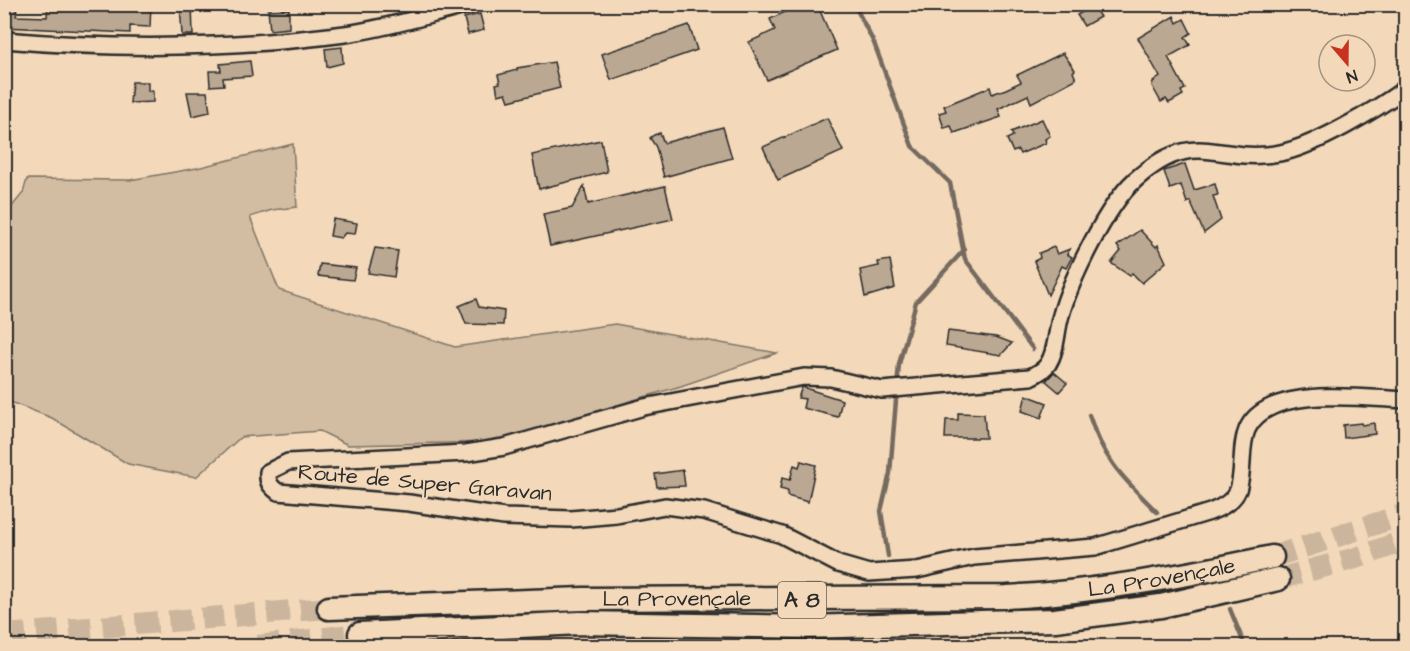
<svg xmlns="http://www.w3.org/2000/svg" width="1410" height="651" viewBox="0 0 1410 651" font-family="'Architects Daughter',sans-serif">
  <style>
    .green { fill: #d2bda2; stroke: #7e7466; stroke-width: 1.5 }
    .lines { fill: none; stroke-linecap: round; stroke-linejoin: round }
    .stream { stroke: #746a5f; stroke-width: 4.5 }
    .building { fill: #bba892; stroke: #2b2b2b; stroke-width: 1.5 }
    .highway-tunnel { stroke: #cbb69d; stroke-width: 22; stroke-dasharray: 22 11; stroke-linecap: butt }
    .minor-casing { stroke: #2b2b2b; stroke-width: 20 }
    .highway-casing { stroke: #2b2b2b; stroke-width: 27 }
    .minor { stroke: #f3d9ba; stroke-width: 15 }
    .highway { stroke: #f3d9ba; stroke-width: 22 }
    .labels { text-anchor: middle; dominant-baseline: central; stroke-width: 4.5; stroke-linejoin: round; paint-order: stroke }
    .shield { fill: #f3d9ba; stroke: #675f56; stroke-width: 1.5 }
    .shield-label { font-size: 21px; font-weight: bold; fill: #2b2b2b }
    .street-label { font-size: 22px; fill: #2b2b2b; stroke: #f3d9ba }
  </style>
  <rect width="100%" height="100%" fill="#f3d9ba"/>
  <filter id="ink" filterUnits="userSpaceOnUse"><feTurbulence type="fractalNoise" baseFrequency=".0167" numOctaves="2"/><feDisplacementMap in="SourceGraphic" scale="12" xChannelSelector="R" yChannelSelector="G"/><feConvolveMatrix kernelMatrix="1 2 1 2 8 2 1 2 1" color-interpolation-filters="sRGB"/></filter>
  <g filter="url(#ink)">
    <polygon class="green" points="293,144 297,207 272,210 250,217 279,290 455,347 615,324 777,353 681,386 492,442 348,445 320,431 241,437 196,477 128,464 52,418 5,400 5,215 23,193 27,179 130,180 197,168"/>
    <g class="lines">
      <g class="stream">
        <polyline points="854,4 874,43 912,146 950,183 965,259 1033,349"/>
        <path d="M1089 415C1104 461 1124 479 1157 512"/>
        <polyline points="888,556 881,511 890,473 899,364 916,302 964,250"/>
        <polyline points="1230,609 1245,646"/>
        <polyline points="897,641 898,646"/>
      </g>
    </g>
    <g class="building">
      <polygon points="4,4 17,4 16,16 47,17 48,4 151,4 150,27 130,26 130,33 4,27"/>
      <polygon points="180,4 192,4 193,35 182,35"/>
      <polygon points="802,4 817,4 837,50 767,80 749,42 775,30 770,19"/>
      <polygon points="1093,6 1100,17 1084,26 1077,15"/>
      <polygon points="289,9 289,28 270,30 268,10"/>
      <polygon points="480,14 484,30 468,34 464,18"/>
      <polygon points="1174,16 1177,23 1184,19 1191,33 1185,37 1190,45 1168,57 1185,89 1181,91 1183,95 1169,103 1166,99 1161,102 1152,86 1153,82 1160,77 1138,38"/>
      <polygon points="689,25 697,50 611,80 602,54"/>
      <polygon points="342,47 343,63 327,67 325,49"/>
      <polygon points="1063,53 1075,70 1073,72 1076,79 1031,103 1028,95 998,109 1001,117 954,133 951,126 944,128 939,113 946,111 944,106 990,87 992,94 1006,89 1021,82 1017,75"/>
      <polygon points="250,61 252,76 223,78 224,85 210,86 209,71 221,71 220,64"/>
      <polygon points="554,62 560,88 509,101 506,93 498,95 496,84 500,83 498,75 517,70 517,68"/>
      <polygon points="132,82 148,82 148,91 153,91 153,102 130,103"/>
      <polygon points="187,92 207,92 210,112 192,116"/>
      <polygon points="827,118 843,151 778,180 763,147"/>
      <polygon points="1042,119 1050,136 1045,139 1046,143 1020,154 1018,150 1013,152 1007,139 1013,136 1011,132"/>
      <polygon points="723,127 732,158 664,177 656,147 650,138 654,135 660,133 664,143"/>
      <polygon points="601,140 607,172 539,189 532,155"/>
      <polygon points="1185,164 1194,190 1215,184 1218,195 1213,196 1221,220 1204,233 1190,201 1187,203 1181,185 1170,189 1164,171"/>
      <polygon points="584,186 588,204 665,186 673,219 550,246 543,214 572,208"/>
      <polygon points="333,219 357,223 355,234 345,233 341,238 330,236"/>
      <polygon points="1140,230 1156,247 1158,245 1166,262 1142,283 1132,273 1130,276 1111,263 1121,251 1117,246"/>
      <polygon points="1054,247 1057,254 1070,249 1067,254 1072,257 1066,268 1062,266 1048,295 1034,261 1040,258 1039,253"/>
      <polygon points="375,248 398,251 394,277 368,273"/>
      <polygon points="890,260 895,288 865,297 860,270 879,266 878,262"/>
      <polygon points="320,264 356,268 353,280 318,276"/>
      <polygon points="476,299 479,307 504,311 503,325 466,324 459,306"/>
      <polygon points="948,331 996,337 1012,343 1001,355 946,346"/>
      <polygon points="1054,372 1067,383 1059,392 1046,381"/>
      <polygon points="802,387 842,400 838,417 803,408 805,399 798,398"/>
      <polygon points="1026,395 1047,403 1041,418 1022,411"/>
      <polygon points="958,413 984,414 986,438 945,438 946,420 958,420"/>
      <polygon points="1361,423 1362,425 1374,423 1375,434 1344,438 1343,425"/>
      <polygon points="801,461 816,465 808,502 787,496 788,491 780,489 782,478 790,480 794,465 799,467"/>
      <polygon points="683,470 685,486 657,487 655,474"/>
    </g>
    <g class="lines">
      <g class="highway-tunnel">
        <polyline points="1272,557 1406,514"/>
        <polyline points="1278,579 1356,558 1406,540"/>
        <polyline points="4,635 329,608"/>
        <polyline points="258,646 360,634"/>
      </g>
      <defs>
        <g id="minor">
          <path d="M4 40C120 50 230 49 345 34 388 28 431 14 474 4"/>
          <path d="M1406 88C1376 110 1315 146 1280 153 1217 165 1196 125 1135 180 1107 205 1071 279 1061 315 1056 331 1057 350 1048 364 1044 370 1037 374 1030 377L882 390 831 378 804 377 644 407 504 447 466 453 288 462 268 472C267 482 270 486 278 492L409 503 504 517 571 519 617 515 665 506 704 511 782 535 838 564 869 573 917 570 974 557 1095 547 1210 512C1221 508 1233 502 1238 490 1248 458 1231 424 1273 406 1309 391 1367 398 1406 400"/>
        </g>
        <g id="highway">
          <path id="s1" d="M329 608 583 599 1007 597C1096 592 1184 576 1272 557"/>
          <polyline points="360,634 580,623 807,627 1055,620 1161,606 1278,579"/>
        </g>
      </defs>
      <use href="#minor" class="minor-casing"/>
      <use href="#highway" class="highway-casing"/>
      <use href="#minor" class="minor"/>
      <use href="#highway" class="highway"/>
    </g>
  </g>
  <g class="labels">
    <rect class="shield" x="778" y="582" width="48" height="36" rx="4.5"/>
    <g class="shield-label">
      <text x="802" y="600">A 8</text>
    </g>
    <g class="street-label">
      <text transform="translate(425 483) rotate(5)">Route de Super Garavan</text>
      <text stroke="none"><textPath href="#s1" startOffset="834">La Provençale</textPath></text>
      <text stroke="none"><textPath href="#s1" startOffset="348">La Provençale</textPath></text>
    </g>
  </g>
  <rect width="1410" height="651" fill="none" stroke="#f3d9ba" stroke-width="24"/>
  <rect x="12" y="12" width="1386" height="627" fill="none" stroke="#2b2b2b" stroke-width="2" filter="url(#ink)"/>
  <g transform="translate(1347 63) rotate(160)"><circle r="28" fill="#f3d9ba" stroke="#a39381" stroke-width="1.5"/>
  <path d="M0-4.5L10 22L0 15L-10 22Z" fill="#c8321e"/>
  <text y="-9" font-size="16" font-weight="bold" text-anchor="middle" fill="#2b2b2b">N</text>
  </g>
</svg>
